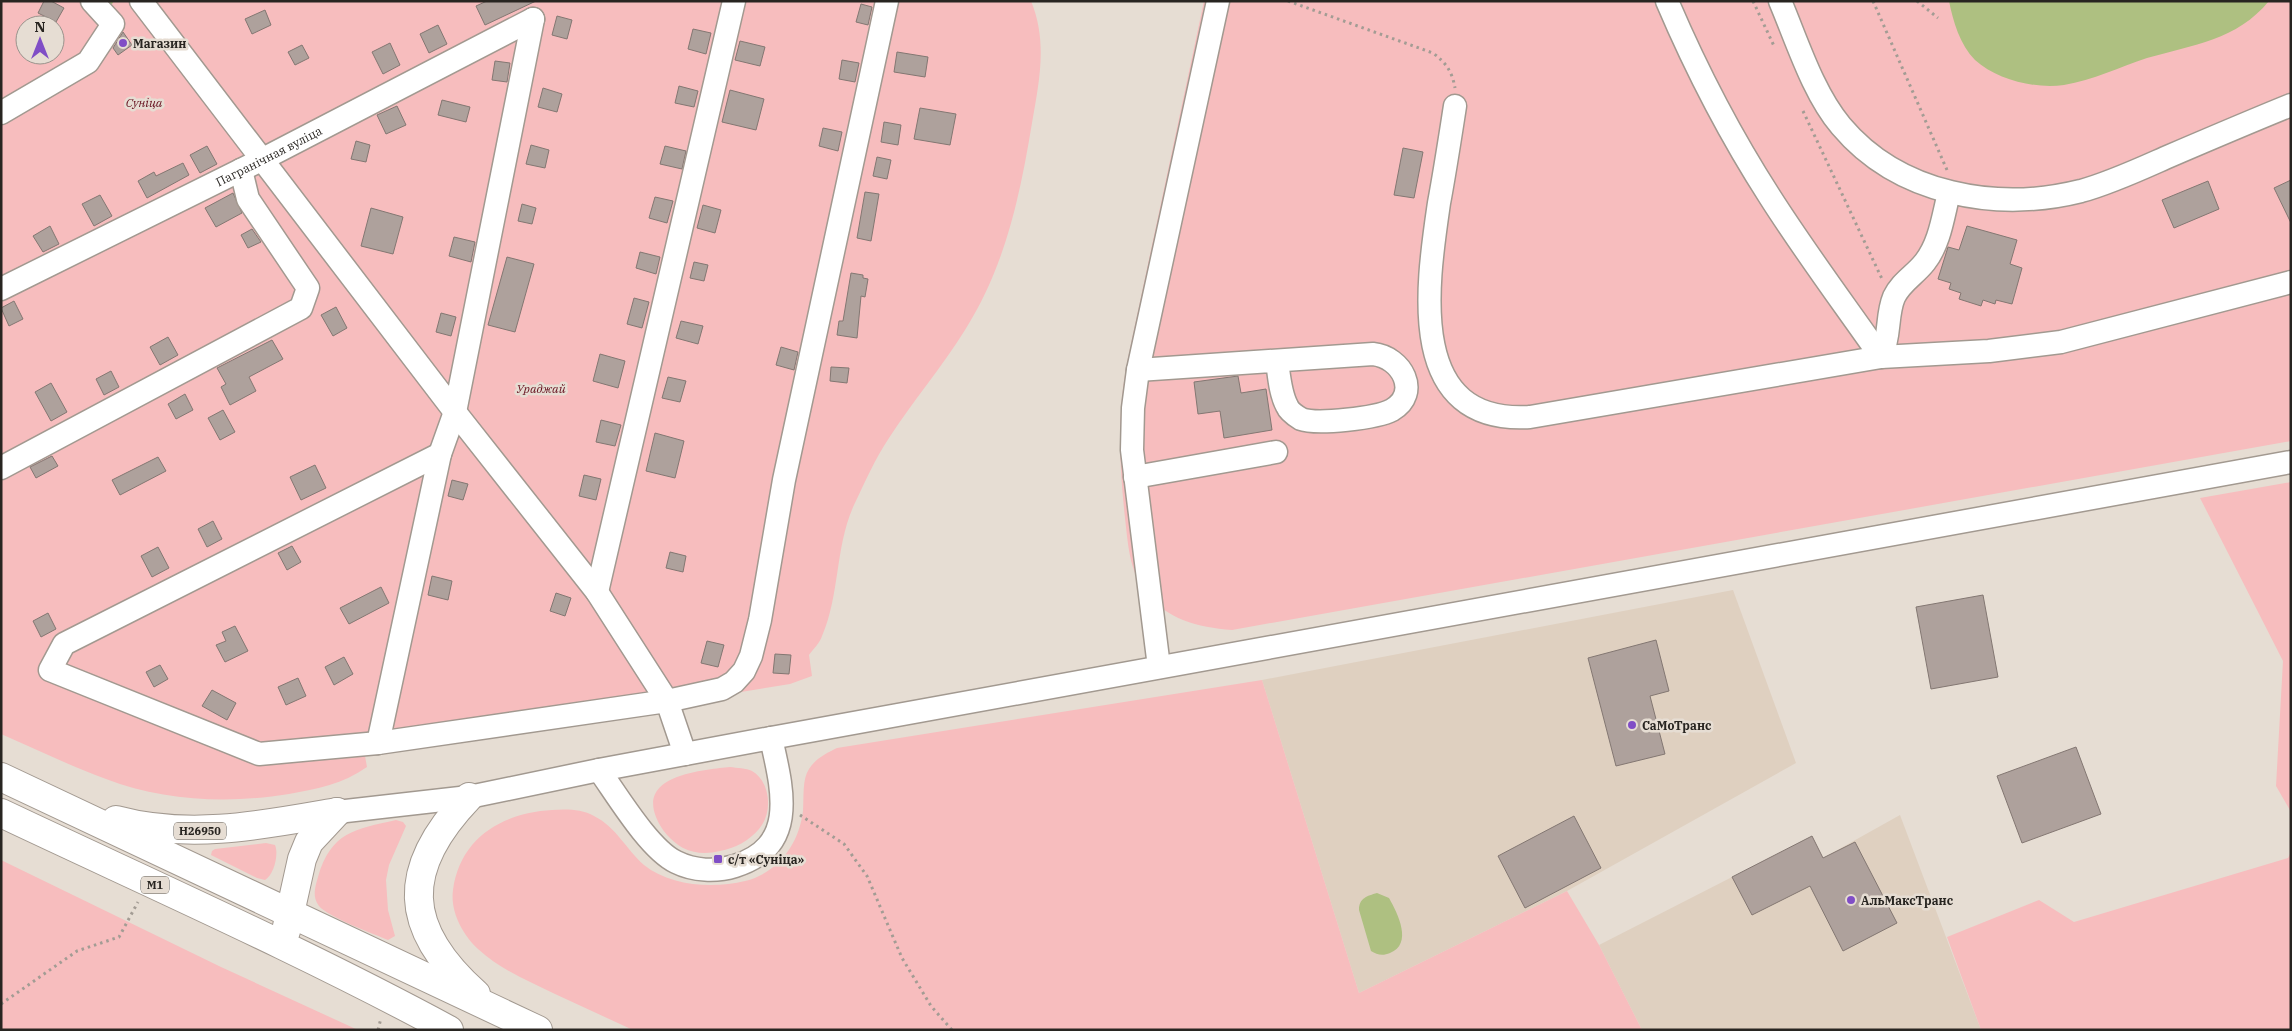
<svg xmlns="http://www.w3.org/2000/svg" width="2292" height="1031" viewBox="0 0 2292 1031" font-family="'IBM Plex Serif',serif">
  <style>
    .built { fill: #dfd0c0 }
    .green { fill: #f7bdbe; fill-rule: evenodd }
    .water { fill: #aec081 }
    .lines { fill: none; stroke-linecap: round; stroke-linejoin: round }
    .stream { stroke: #aec081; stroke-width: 5.5 }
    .building { fill: #aea19c; stroke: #837772 }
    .minor-casing { stroke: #a29990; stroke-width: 25 }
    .highway-casing { stroke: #a29990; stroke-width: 30 }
    .path { stroke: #a39c94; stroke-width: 3; stroke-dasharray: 2.5 4; stroke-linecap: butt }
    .minor { stroke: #fff; stroke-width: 22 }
    .highway { stroke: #fff; stroke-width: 28 }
    .poi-dot { fill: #804ec6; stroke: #e6ddd3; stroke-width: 2 }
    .labels { text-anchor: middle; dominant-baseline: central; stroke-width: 5; stroke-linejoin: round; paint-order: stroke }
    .shield { fill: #e6ddd3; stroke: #615c56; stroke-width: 1 }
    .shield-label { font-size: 11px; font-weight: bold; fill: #282521 }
    .poi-label { font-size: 12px; font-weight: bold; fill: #282521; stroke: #e6ddd3; text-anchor: start }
    .park-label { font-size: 12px; font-style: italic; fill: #671220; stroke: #e6ddd3 }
    .street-label { font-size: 12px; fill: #282521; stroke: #e6ddd3 }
  </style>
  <rect width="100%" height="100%" fill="#e6ddd3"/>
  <g class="built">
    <polygon points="1733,590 1796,763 1567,891 1359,993 1262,680"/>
    <polygon points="1900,815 1981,1030 1642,1030 1599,945 1812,836 1823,858"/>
  </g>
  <g class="green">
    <path d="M1 1H1031C1048 42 1039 82 1032 123 1020 196 1005 267 965 330 942 367 913 401 889 438 875 459 865 482 854 505 835 546 840 595 822 636 820 643 813 649 809 655L812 676 790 684 361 754 365 756 367 767C343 784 317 789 289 794 229 804 163 801 106 779 70 766 36 749 1 734ZM25 25H55V55H25Z"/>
    <path d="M1204 1H2291V441L1232 630C1197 627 1167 620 1145 591 1129 570 1128 543 1125 518 1119 462 1117 413 1128 358Z"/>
    <polygon points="2291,482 2291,812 2276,786 2283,661 2200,498"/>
    <path d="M1262 680 1359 993 1567 891 1599 945 1642 1030H633C607 1018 581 1006 555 994 528 981 501 970 478 949 463 935 450 912 453 890 460 838 502 813 552 810 566 809 582 809 594 816 616 827 626 849 644 865 670 886 713 889 745 881 778 873 799 844 803 811 804 798 802 779 809 769 816 758 827 753 837 748Z"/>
    <path d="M730 767C737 768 746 768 752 771 771 782 773 813 759 829 749 841 735 848 720 851 708 854 695 854 683 848 671 841 661 830 656 817 639 775 702 770 730 767Z"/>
    <path d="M396 820 403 822 406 826 389 865 386 880 388 910 395 936 388 940C374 934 328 917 319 906 312 897 315 887 318 877 331 832 355 829 396 820Z"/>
    <path d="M266 843 275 845C279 854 274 875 265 880L257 878 211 855 212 851 215 849Z"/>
    <polygon points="2291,852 2291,1030 1981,1030 1947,937 2039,900 2074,922 2288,858"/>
    <polygon points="1,860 221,967 358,1030 1,1030"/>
  </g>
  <g class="water">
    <path d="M1949 1H2269C2237 40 2193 45 2147 58 2120 67 2093 80 2064 85 2035 89 1997 80 1975 60 1960 45 1953 21 1949 1Z"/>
    <path d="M1377 893 1389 898C1398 914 1413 944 1390 953 1383 956 1377 955 1371 951L1359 910C1359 898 1367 896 1377 893Z"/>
  </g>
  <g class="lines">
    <polyline class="stream" points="109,1 110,2"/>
  </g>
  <g class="building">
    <polygon points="44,1 51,1 64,8 56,22 38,13"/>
    <polygon points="487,1 536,1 485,25 476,6"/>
    <polygon points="861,4 872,7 868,25 856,22"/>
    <polygon points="265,10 271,25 252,34 245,19"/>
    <polygon points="557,16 572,20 567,39 552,35"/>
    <polygon points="438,25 447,44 429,53 420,34"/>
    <polygon points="693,29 711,33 706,54 688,49"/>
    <polygon points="123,32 132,45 118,55 113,48"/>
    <polygon points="740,41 765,47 760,66 735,60"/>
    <polygon points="390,43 400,65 383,74 372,52"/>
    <polygon points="302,45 309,58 295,65 288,52"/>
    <polygon points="897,52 928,57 925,77 894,72"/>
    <polygon points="842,60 859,63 855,82 839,79"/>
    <polygon points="495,61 510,63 507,82 492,80"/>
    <polygon points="679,86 698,91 694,107 675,103"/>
    <polygon points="543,88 562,94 557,112 538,107"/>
    <polygon points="730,90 764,99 756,130 722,122"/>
    <polygon points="442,100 470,107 466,122 438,115"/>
    <polygon points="397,106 406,125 386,134 377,115"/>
    <polygon points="920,108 956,114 950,145 914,139"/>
    <polygon points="884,122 901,125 898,145 881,142"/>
    <polygon points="823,128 842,132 838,151 819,146"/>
    <polygon points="356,141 370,145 366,162 351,159"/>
    <polygon points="531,145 549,150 545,168 526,164"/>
    <polygon points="207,146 217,164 200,173 190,155"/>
    <polygon points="665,146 686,151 682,169 660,164"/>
    <polygon points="1403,148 1423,152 1414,198 1394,195"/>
    <polygon points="877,157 891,160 887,179 873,176"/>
    <polygon points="183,163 189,175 147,198 138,181 154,172 156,176"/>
    <polygon points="2291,180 2291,223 2274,188"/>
    <polygon points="2208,181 2219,209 2174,228 2162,200"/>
    <polygon points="865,192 879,194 871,241 857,238"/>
    <polygon points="233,193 242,213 216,227 205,208"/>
    <polygon points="100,195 112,216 94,226 82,204"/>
    <polygon points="655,197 673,201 667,223 649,218"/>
    <polygon points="522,204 536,208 532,224 518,221"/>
    <polygon points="703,205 721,210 715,233 697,228"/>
    <polygon points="371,208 403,217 393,254 361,246"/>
    <polygon points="50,226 59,244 43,252 33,236"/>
    <polygon points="1967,226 2017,240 2010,264 2022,268 2012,304 1996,300 1995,304 1983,300 1981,306 1959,299 1961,293 1949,289 1951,283 1938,279 1948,247 1959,250"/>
    <polygon points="252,229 261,242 248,248 241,235"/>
    <polygon points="454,237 475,242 471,262 449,256"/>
    <polygon points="640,252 660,257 656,274 636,268"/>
    <polygon points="507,257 534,264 515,332 488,325"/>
    <polygon points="694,262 708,265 704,281 690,278"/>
    <polygon points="851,273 863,275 863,278 868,279 865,297 861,296 857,338 837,335 839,321 843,321"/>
    <polygon points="634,298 649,302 642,328 627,324"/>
    <polygon points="14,301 23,319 9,326 1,308"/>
    <polygon points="336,307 347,328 333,336 321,315"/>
    <polygon points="441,313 456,317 451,336 436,332"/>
    <polygon points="681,321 703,326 698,344 676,338"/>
    <polygon points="168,337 178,355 160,365 150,347"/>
    <polygon points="272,340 283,359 249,377 256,391 230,405 221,387 226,384 217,368"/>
    <polygon points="781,347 798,352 794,370 776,365"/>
    <polygon points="600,354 625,361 618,388 593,381"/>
    <polygon points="831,367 849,368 847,383 830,381"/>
    <polygon points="111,371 119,387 104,395 96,379"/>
    <polygon points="1238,376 1241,393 1266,389 1272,430 1224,438 1220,411 1198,414 1194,382"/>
    <polygon points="668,377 686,381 680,402 662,398"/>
    <polygon points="51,383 67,412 51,421 35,392"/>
    <polygon points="185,394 193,410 176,419 168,404"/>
    <polygon points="223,410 235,432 220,440 208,418"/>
    <polygon points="601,420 621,425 615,446 596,442"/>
    <polygon points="655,433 684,441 675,478 646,471"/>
    <polygon points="52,456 58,466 36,478 30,467"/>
    <polygon points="158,457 166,471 120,495 112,480"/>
    <polygon points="315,465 326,488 301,500 290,477"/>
    <polygon points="584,475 601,479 596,500 579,496"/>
    <polygon points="452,480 468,484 463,500 448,496"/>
    <polygon points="213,521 222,539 207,547 198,529"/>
    <polygon points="292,546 301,562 287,570 278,553"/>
    <polygon points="158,547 169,568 152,577 141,556"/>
    <polygon points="670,552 686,556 683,572 666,568"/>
    <polygon points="432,576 452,581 448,600 428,595"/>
    <polygon points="381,587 389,603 349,624 340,608"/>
    <polygon points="556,593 571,598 565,616 550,611"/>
    <polygon points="1983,595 1998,677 1931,689 1916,607"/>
    <polygon points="48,613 56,629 41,637 33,621"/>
    <polygon points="235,626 248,651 225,662 216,645 226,641 222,632"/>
    <polygon points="1656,640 1669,691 1650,696 1665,754 1616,766 1588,658"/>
    <polygon points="707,641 724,645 718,667 701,663"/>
    <polygon points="775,654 791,655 789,674 773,673"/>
    <polygon points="344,657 353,674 334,685 325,667"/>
    <polygon points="160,665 168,679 154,687 146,672"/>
    <polygon points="298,678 306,696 286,705 278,687"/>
    <polygon points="212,690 236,703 227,720 202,706"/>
    <polygon points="2076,747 2101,814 2022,843 1997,776"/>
    <polygon points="1574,816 1601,868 1525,908 1498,856"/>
    <polygon points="1812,836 1823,858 1855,842 1897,923 1843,951 1810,886 1752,915 1732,877"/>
  </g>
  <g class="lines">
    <defs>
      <g id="minor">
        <polyline points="141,1 455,412 597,592 667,701 685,754"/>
        <path d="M1667 1C1696 69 1730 135 1770 197 1805 252 1844 304 1881 357L1989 351 2061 342 2291 282"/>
        <path d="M1780 1C1797 41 1813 93 1841 126 1899 195 1997 212 2081 191 2110 183 2138 170 2165 158 2207 140 2249 122 2291 105"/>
        <path d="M1455 106C1450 138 1445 171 1439 203 1427 285 1405 425 1530 417L1881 357C1891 335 1886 316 1894 297 1901 282 1915 275 1925 262 1940 243 1943 216 1949 193"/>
        <polyline points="1,113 88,62 113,24 92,1"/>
        <path id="s1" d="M1 289 263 159 533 19"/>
        <path d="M1138 370 1373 354C1402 357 1421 393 1392 410 1377 418 1317 425 1301 419 1296 416 1289 411 1287 406 1280 393 1279 375 1277 361"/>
        <polyline points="440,454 64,644 50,670 259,754 378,743 667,701 722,689 734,682 744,671 751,656 760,620 784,480 887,1"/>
        <polyline points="1,468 301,308 308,288 248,199 241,170"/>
        <polyline points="1135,477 1276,452"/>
        <polyline points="597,592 734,1"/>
        <polyline points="1159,667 1132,450 1133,408 1138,370 1218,1"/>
        <polyline points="378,743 440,454 455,412 533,19"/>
        <path d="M599 770C617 795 649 849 676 862 694 871 716 872 735 866 799 846 782 788 771 738"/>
        <polyline points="337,812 469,797 599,770 771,738 2291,462"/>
      </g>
      <g id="highway">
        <polyline points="1,777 538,1030"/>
        <path d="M469 797C400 869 402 928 476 994"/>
        <path d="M1 813C151 884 303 951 449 1030"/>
        <path d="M116 820C190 840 263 825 337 812"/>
        <polyline points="286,931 302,859 309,842 337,812"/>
      </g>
    </defs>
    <use href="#minor" class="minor-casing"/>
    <use href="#highway" class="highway-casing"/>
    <g class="path">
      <path d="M1288 1 1433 53C1446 63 1452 71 1455 88"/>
      <polyline points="1753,1 1774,46"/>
      <polyline points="1873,1 1947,170"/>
      <polyline points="1917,1 1938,18"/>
      <polyline points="1803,111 1882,279"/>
      <polyline points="800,815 844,844 867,876 902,958 931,1006 952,1030"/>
      <polyline points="1,1004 77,951 119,937 138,902"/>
      <polyline points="378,1030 381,1018"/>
    </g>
    <use href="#minor" class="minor"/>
    <use href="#highway" class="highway"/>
  </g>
  <g class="poi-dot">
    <circle cx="123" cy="43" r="5"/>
    <circle cx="1632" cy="725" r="5"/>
    <rect x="713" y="854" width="10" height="10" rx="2.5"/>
    <circle cx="1851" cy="900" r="5"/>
  </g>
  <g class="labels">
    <g class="shield">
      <rect x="174" y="822.5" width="52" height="17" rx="4"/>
      <rect x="141" y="876.5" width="28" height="17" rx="4"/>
    </g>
    <g class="shield-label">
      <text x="200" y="831">Н26950</text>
      <text x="155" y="885">М1</text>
    </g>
    <g class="poi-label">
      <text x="133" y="43">Магазин</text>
      <text x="1642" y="725">СаМоТранс</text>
      <text x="728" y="859">с/т «Суніца»</text>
      <text x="1861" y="900">АльМаксТранс</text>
    </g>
    <g class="park-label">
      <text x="144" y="102">Суніца</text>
      <text x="541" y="388">Ураджай</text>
    </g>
    <g class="street-label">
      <text stroke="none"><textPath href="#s1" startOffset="299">Пагранічная вуліца</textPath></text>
    </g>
  </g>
  <rect width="2292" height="1031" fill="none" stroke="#282521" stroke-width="5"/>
  <g transform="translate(40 40)"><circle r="24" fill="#e6ddd3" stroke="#9a938c"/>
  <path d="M0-4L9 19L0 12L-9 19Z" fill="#804ec6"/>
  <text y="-8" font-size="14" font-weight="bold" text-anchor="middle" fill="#282521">N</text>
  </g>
</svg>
